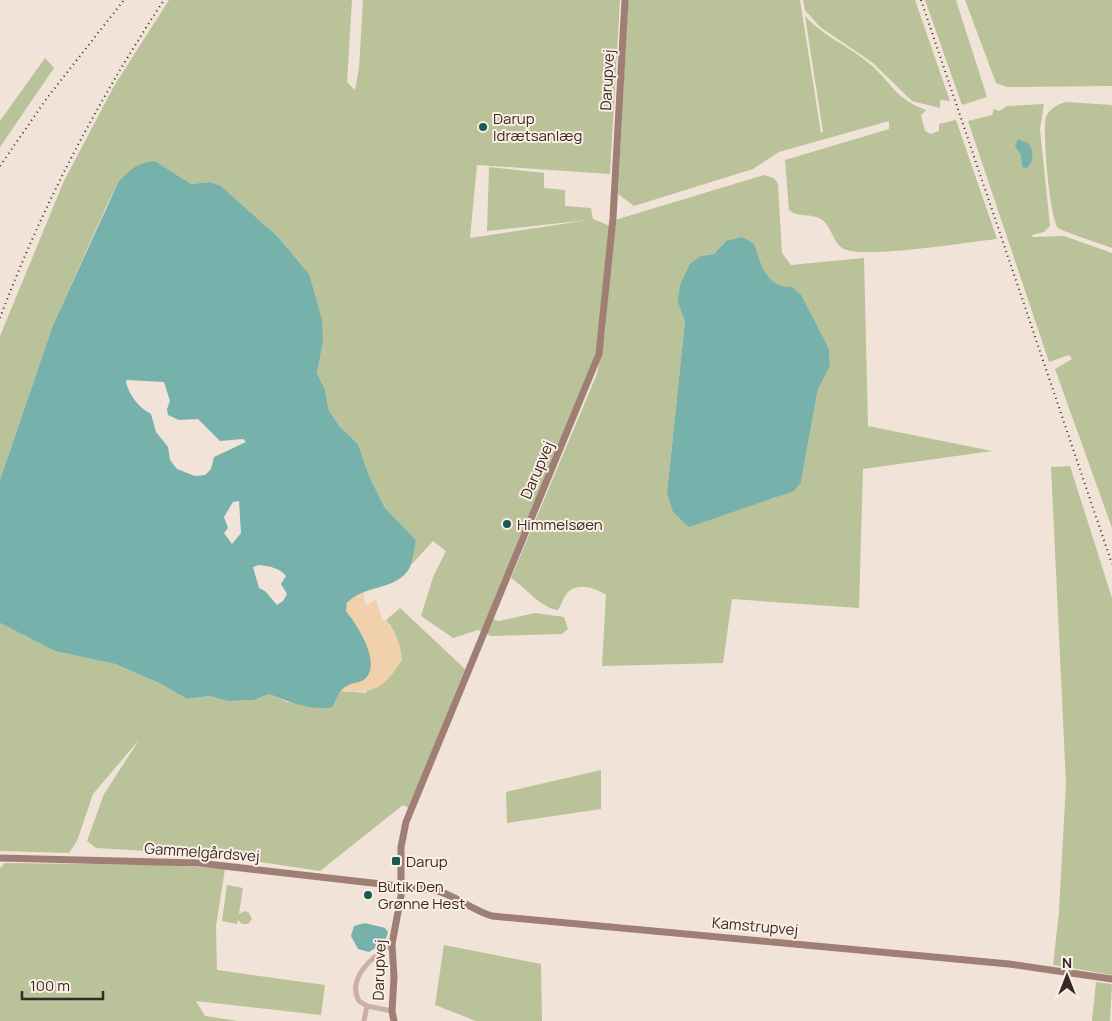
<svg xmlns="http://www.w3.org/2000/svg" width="1112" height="1021" viewBox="0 0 1112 1021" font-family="Manrope,sans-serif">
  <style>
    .green { fill: #b9c298; fill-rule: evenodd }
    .sand { fill: #f0d1ac }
    .water { fill: #76b1ac; fill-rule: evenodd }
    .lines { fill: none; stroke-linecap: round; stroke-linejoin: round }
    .street { stroke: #cbb1a4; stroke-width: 5 }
    .secondary { stroke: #9f7f75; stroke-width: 7 }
    .rail { stroke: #362926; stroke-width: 2; stroke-dasharray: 1 4; stroke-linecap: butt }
    .poi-dot { fill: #195956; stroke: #faeee5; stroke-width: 2 }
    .labels { text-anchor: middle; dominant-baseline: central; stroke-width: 4; stroke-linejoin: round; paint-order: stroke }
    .street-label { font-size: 15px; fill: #362926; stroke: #faeee5 }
    .poi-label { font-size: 15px; fill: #362926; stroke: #faeee5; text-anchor: start }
  </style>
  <rect width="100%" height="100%" fill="#f2e3d8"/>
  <g class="green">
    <polygon points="169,0 352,0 347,82 355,90 359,68 363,0 620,0 610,174 477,165 470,238 589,220 487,231 489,167 544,173 544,188 565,190 565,206 591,208 593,219 610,226 597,351 488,618 499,621 535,613 564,617 568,629 562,634 491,636 478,630 453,638 421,616 433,577 446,551 433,541 410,566 416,540 385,508 370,478 358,444 340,427 329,411 325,390 317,373 323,342 309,274 278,237 221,186 210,182 191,184 155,161 118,183 107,205 53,325 0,480 0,336 64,181 114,86"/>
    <path d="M628 0H800L821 133 823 132 805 16C824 37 849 46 870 64 893 84 894 98 926 110L921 115 925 131 931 134 939 131V124L956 120 997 239C968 242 865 259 844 249 833 244 832 226 821 219 811 213 798 218 789 210L785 160 889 129V121L779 152 753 169 634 206 618 194Z"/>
    <polygon points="803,0 915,0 950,101 940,100 940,108 912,101 873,63 820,27 805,10"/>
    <polygon points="925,0 956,0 987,97 962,105"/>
    <polygon points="965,0 1112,0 1112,86 1007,87 996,83"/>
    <polygon points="45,58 54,68 0,147 0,121"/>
    <path d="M1066 102 1112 105V248C1104 245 1061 231 1058 228 1050 218 1042 131 1046 117 1049 109 1058 104 1066 102Z"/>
    <polygon points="1044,104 1040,129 1050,226 1044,232 1032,235 1033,237 1064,236 1112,253 1112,528 1055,369 1072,359 1069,355 1049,362 968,121 992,115 994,109 999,111 1007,106"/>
    <path d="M764 175 774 178 778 184 782 253 791 265 864 258 868 426 992 451 863 469 859 608 732 599 723 663 602 666 606 595C596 588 579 582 568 592 564 596 561 605 558 610 541 608 526 588 511 578L597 374 605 333 615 220ZM726 241 754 244C762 267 763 287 792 287L829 349 830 365 818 389 801 482 773 499 667 493 685 321 701 256 714 254Z"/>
    <polygon points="1070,466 1112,598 1112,975 1053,965 1059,912 1066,783 1051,467"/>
    <polygon points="400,608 465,669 409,808 403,805 320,871 214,855 96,848 87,841 104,794 139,740 93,794 77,841 69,853 0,851 0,623 55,651 115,664 159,683 187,699 209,696 228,701 254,700 269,694 287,702 333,707 339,691 366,693 391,626 386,620"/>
    <polygon points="601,770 601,809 507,823 506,792"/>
    <polygon points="5,863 164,865 225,869 216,926 217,970 325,985 321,1015 196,1001 205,1016 238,1021 0,1021 0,868"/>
    <polygon points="227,885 243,888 239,914 245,911 249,913 252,919 248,924 242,924 238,920 237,924 222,921"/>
    <polygon points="444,945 541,964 542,1021 476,1021 435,1005"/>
    <polygon points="1096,982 1112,984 1110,1021 1092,1021"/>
  </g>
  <path class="sand" d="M364 592 365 604 367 605 376 599 382 620H386C396 631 401 645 402 660 382 690 375 694 339 691L347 685 366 678 349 615 345 610 349 600Z"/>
  <g class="water">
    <path d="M1018 139 1028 143C1034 150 1034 162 1027 168L1022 167 1021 155 1015 146Z"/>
    <path d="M155 161 191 184 210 182 221 186 278 237 309 274 322 320 323 342 317 373 325 390 329 411 340 427 358 444 370 478 385 508 416 540C414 549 413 559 410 567 398 591 364 584 347 603L346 611C357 625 381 661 366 678 363 681 359 682 355 683 341 686 338 694 333 707 313 711 288 702 269 694L254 700 228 701 209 696 187 699 159 683 115 664 55 651 0 623V480L53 325 118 183C130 169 137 163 155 161ZM127 380 164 382 170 401 167 409 168 415 179 420 198 419 220 441 243 439 246 442 214 457 211 469 205 475 195 476 177 469 170 460 168 447 156 432 151 414C139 408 129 395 126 382ZM239 501 241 533 232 544 224 533 228 528 224 517 233 502ZM259 565C269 566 280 568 286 576L281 584 287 594 283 601 277 605 265 591 259 588 253 567Z"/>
    <path d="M742 237 754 244C762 266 765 287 792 287L801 295 829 349 830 366 818 389 801 482 794 491 689 527 673 512 667 493 685 321 678 302 680 285 690 264 701 256 714 254 726 241Z"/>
    <polygon points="365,923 385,928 388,932 385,942 369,952 358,949 351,936 354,926"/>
  </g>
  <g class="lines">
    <g class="street">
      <path d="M392 944C374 956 346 977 359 1001L367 1006 392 1011"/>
      <polyline points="364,1021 367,1006"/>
    </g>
    <g class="secondary">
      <path d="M0 858 198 863 434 890C456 895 471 910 492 916L1009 964 1112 979"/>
      <polyline points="394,1021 392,1011 394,977 392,944 401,896 401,847 406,822 599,354 613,218 625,0"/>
    </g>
    <g class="rail">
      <polyline points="921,0 1112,564"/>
      <polyline points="0,166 47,98 124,0"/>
      <path d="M0 318C42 206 98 100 164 0"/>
    </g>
  </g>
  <g class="poi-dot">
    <circle cx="483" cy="127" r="5"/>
    <circle cx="507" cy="524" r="5"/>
    <rect x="391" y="856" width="10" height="10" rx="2.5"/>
    <circle cx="368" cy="895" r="5"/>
  </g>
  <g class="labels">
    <g class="street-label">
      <text transform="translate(607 80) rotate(-87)">Darupvej</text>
      <text transform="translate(537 470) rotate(-67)">Darupvej</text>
      <text transform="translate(202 852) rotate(4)">Gammelgårdsvej</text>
      <text transform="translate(755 926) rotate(5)">Kamstrupvej</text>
      <text transform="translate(379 970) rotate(-88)">Darupvej</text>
    </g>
    <g class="poi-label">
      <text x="493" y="118">Darup<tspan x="493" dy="17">Idrætsanlæg</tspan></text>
      <text x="517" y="524">Himmelsøen</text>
      <text x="406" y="861">Darup</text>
      <text x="378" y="886">Butik Den<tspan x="378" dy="17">Grønne Hest</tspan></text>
    </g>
  </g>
  <g transform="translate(1067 976)" stroke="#faeee5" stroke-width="4" paint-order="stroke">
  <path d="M0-4L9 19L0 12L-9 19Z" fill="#362926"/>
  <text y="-8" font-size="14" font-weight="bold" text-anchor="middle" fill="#362926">N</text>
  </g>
  <path d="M22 991v8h81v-8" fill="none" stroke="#362926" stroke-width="2.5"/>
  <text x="30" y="991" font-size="15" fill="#362926" stroke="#faeee5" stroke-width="4" paint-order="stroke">100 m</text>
</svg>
